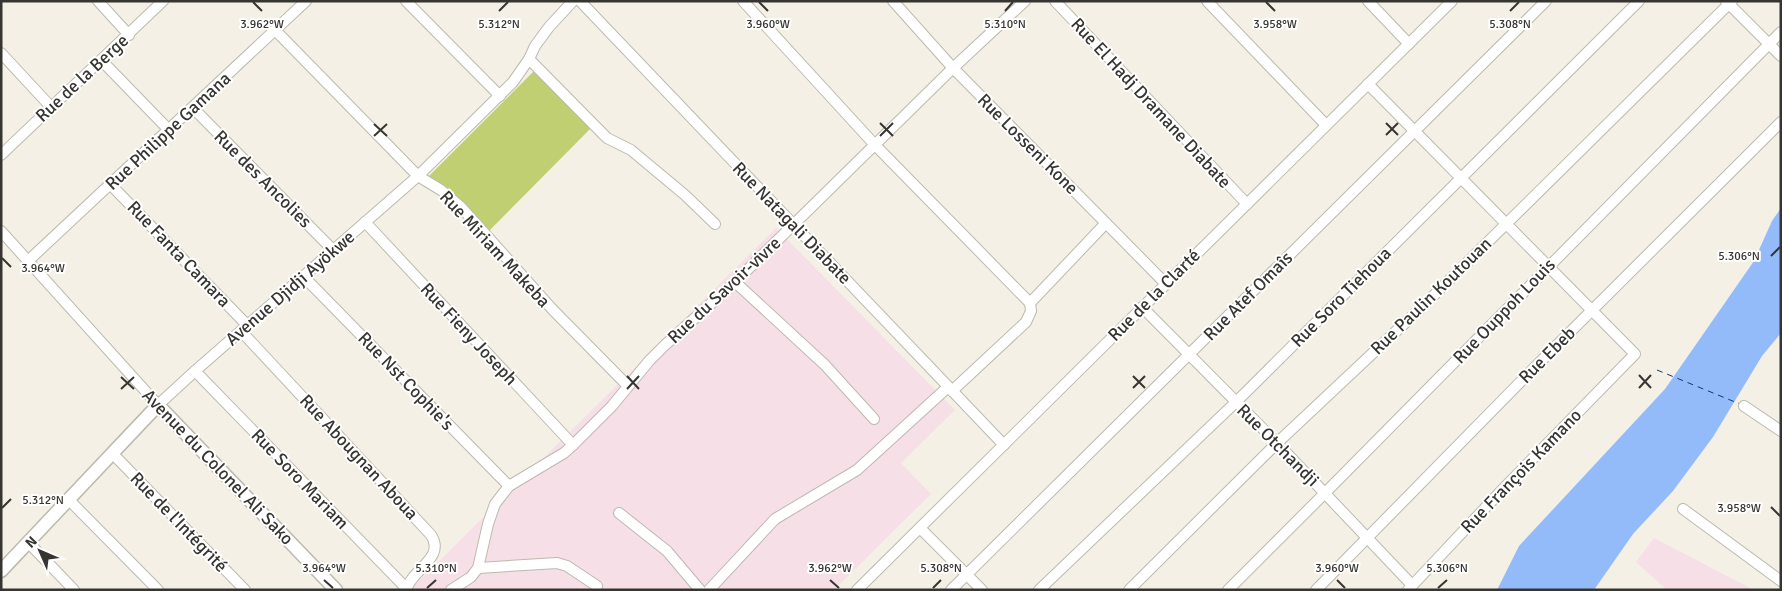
<svg xmlns="http://www.w3.org/2000/svg" width="1782" height="591" viewBox="0 0 1782 591" font-family="Signika,sans-serif">
  <style>
    .industrial { fill: #f7dfe8 }
    .green { fill: #bfcf71 }
    .water { fill: #93bbfa }
    .lines { fill: none; stroke-linecap: round; stroke-linejoin: round }
    .ferry { stroke: #0b377b; stroke-width: 1; stroke-dasharray: 6 5; stroke-linecap: butt }
    .minor-casing { stroke: #bcb9af; stroke-width: 12 }
    .tertiary-casing { stroke: #bcb9af; stroke-width: 15 }
    .minor { stroke: #fff; stroke-width: 10 }
    .tertiary { stroke: #fff; stroke-width: 12 }
    .ticks { fill: none; stroke: #373531; stroke-width: 2 }
    .labels { text-anchor: middle; dominant-baseline: central; stroke-width: 4; stroke-linejoin: round; paint-order: stroke }
    .street-label { font-size: 18px; fill: #373531; stroke: #fff }
    .ticks-label { font-size: 12px; text-anchor: middle; fill: #373531; stroke: #fff; stroke-width: 4; stroke-linejoin: round; paint-order: stroke }
  </style>
  <rect width="100%" height="100%" fill="#f4f0e6"/>
  <g class="industrial">
    <polygon points="776,228 955,410 901,463 931,494 834,590 410,590"/>
    <polygon points="1654,538 1754,590 1667,590 1636,562"/>
  </g>
  <polygon class="green" points="536,69 593,126 483,237 426,179"/>
  <polygon class="water" points="1781,208 1781,333 1762,356 1713,437 1673,491 1633,534 1594,590 1497,590 1519,546 1665,389 1754,261 1772,221"/>
  <g class="lines">
    <polyline class="ferry" points="1657,370 1740,404"/>
    <defs>
      <g id="minor">
        <polyline points="98,1 129,35"/>
        <polyline points="406,1 500,96"/>
        <polyline points="580,1 1004,445"/>
        <polyline points="743,1 875,145 1030,303"/>
        <polyline points="893,1 953,68 1166,284"/>
        <polyline points="1055,1 1247,204"/>
        <polyline points="1207,1 1326,125"/>
        <polyline points="1368,1 1409,44"/>
        <polyline points="1726,1 1781,56"/>
        <polyline points="275,30 418,176 441,190 461,207 553,310 628,386"/>
        <polyline points="1,53 51,107"/>
        <polyline points="529,59 607,138 631,150 685,195 715,224"/>
        <polyline points="102,61 169,130"/>
        <polyline points="1368,84 1635,354 1502,490 1408,590"/>
        <polyline points="193,108 333,250"/>
        <polyline points="1,155 163,1"/>
        <polyline points="110,184 247,325"/>
        <polyline points="365,222 573,445"/>
        <polyline points="1,231 158,405 195,371 418,176 513,82 529,59 535,46 549,27 573,1"/>
        <polyline points="29,260 306,1"/>
        <polyline points="303,276 509,486"/>
        <polyline points="735,282 825,365 874,419"/>
        <polyline points="1142,307 1277,443 1412,585"/>
        <path d="M241 331 431 535C446 558 412 569 406 590"/>
        <polyline points="195,371 406,588"/>
        <polyline points="952,391 1026,322 1031,311 1030,303 1106,223"/>
        <polyline points="1744,406 1781,431"/>
        <polyline points="113,454 245,590"/>
        <polyline points="69,500 158,590"/>
        <polyline points="1683,509 1781,581"/>
        <polyline points="619,513 667,551 700,590"/>
        <polyline points="920,528 982,590"/>
        <polyline points="28,542 74,590"/>
        <polyline points="478,568 557,563 567,566 597,586"/>
        <polyline points="451,590 471,577 478,568 488,524 495,504 509,486 564,453 573,445 612,406 649,361 665,345 735,282 953,68 1025,1"/>
        <polyline points="709,590 775,519 857,470 948,387"/>
        <polyline points="857,590 1452,1"/>
        <polyline points="951,590 1546,1"/>
        <polyline points="1039,590 1236,402 1639,1"/>
        <polyline points="1129,590 1277,443 1423,306 1732,1"/>
        <polyline points="1228,590 1325,493 1781,32"/>
        <polyline points="1316,590 1537,365 1781,122"/>
      </g>
      <polyline id="tertiary" points="1,571 158,405 336,590"/>
    </defs>
    <use href="#minor" class="minor-casing"/>
    <use href="#tertiary" class="tertiary-casing"/>
    <use href="#minor" class="minor"/>
    <use href="#tertiary" class="tertiary"/>
  </g>
  <path class="ticks" d="M253 2 262 11M759 2 768 11M1266 2 1275 11M499 11 508 2M1005 11 1013 2M1510 11 1519 2M880 123 893 136M1386 123 1398 135M374 124 387 136M1386 135 1398 123M374 136 387 124M880 136 893 123M1771 256 1780 247M2 258 11 267M1639 375 1651 388M627 376 639 389M1133 376 1145 388M121 377 134 389M1133 388 1145 376M1639 388 1651 375M121 389 134 377M627 389 639 376M1771 507 1780 516M2 508 11 499M324 580 333 588M830 580 839 588M1337 580 1345 588M427 588 436 580M933 588 941 580M1438 588 1447 580"/>
  <g class="labels">
    <g class="street-label">
      <text transform="translate(82 78) rotate(-43)">Rue de la Berge</text>
      <text transform="translate(1151 103) rotate(47)">Rue El Hadj Dramane Diabate</text>
      <text transform="translate(168 131) rotate(-43)">Rue Philippe Gamana</text>
      <text transform="translate(1028 144) rotate(45)">Rue Losseni Kone</text>
      <text transform="translate(263 179) rotate(45)">Rue des Ancolies</text>
      <text transform="translate(792 223) rotate(46)">Rue Natagali Diabate</text>
      <text transform="translate(495 249) rotate(47)">Rue Miriam Makeba</text>
      <text transform="translate(179 254) rotate(46)">Rue Fanta Camara</text>
      <text transform="translate(290 288) rotate(-41)">Avenue Djidji Ayökwe</text>
      <text transform="translate(724 290) rotate(-43)">Rue du Savoir-vivre</text>
      <text transform="translate(1154 295) rotate(-45)">Rue de la Clarté</text>
      <text transform="translate(1248 296) rotate(-45)">Rue Atef Omaîs</text>
      <text transform="translate(1431 296) rotate(-44)">Rue Paulin Koutouan</text>
      <text transform="translate(1341 297) rotate(-45)">Rue Soro Tiehoua</text>
      <text transform="translate(1504 311) rotate(-46)">Rue Ouppoh Louis</text>
      <text transform="translate(469 334) rotate(47)">Rue Fieny Joseph</text>
      <text transform="translate(1547 355) rotate(-45)">Rue Ebeb</text>
      <text transform="translate(406 381) rotate(46)">Rue Nst Cophie's</text>
      <text transform="translate(1278 445) rotate(45)">Rue Otchandji</text>
      <text transform="translate(359 457) rotate(47)">Rue Abougnan Aboua</text>
      <text transform="translate(218 467) rotate(46)">Avenue du Colonel Ali Sako</text>
      <text transform="translate(1521 471) rotate(-46)">Rue François Kamano</text>
      <text transform="translate(300 479) rotate(46)">Rue Soro Mariam</text>
      <text transform="translate(179 522) rotate(46)">Rue de l'Intégrité</text>
    </g>
  </g>
  <g class="ticks-label">
    <text x="262" y="28">3.962°W</text>
    <text x="499" y="28">5.312°N</text>
    <text x="768" y="28">3.960°W</text>
    <text x="1005" y="28">5.310°N</text>
    <text x="1275" y="28">3.958°W</text>
    <text x="1510" y="28">5.308°N</text>
    <text x="1739" y="260">5.306°N</text>
    <text x="43" y="272">3.964°W</text>
    <text x="43" y="504">5.312°N</text>
    <text x="1739" y="512">3.958°W</text>
    <text x="324" y="572">3.964°W</text>
    <text x="436" y="572">5.310°N</text>
    <text x="830" y="572">3.962°W</text>
    <text x="941" y="572">5.308°N</text>
    <text x="1337" y="572">3.960°W</text>
    <text x="1447" y="572">5.306°N</text>
  </g>
  <rect width="1782" height="591" fill="none" stroke="#373531" stroke-width="5"/>
  <g transform="translate(40 551) rotate(315)" stroke="#ffffff" stroke-width="4" paint-order="stroke">
  <path d="M0-4L9 19L0 12L-9 19Z" fill="#373531"/>
  <text y="-8" font-size="14" font-weight="bold" text-anchor="middle" fill="#373531">N</text>
  </g>
</svg>
